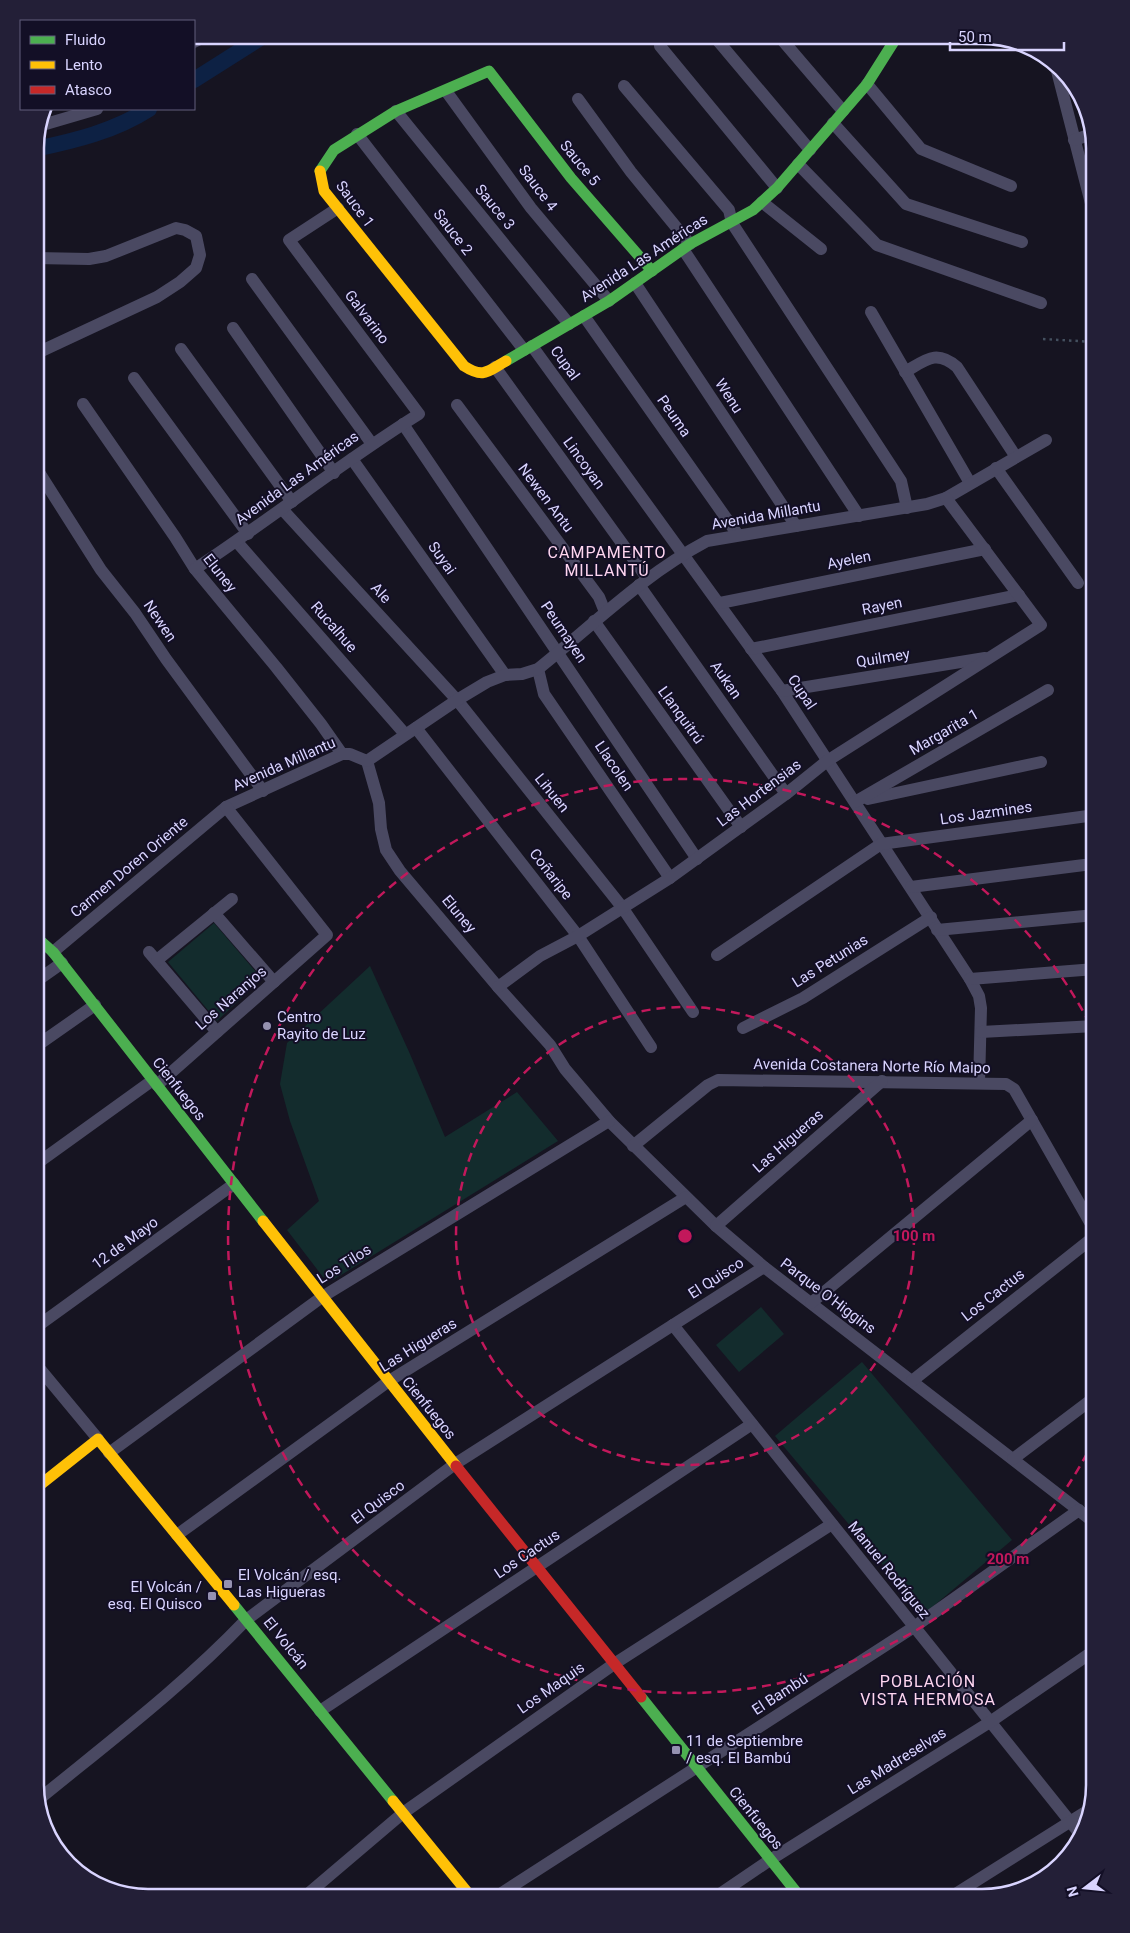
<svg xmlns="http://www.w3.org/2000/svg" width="1130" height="1933" viewBox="0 0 1130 1933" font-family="Roboto,sans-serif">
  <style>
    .green { fill: #132c2d }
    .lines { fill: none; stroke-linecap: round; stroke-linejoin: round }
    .canal { stroke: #0d2144; stroke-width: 16 }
    .path { stroke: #44505f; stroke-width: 2.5; stroke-dasharray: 2.5 4; stroke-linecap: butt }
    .lane { stroke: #4a4962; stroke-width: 6 }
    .street { stroke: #4a4962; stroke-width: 12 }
    .fast { stroke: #4caf50; stroke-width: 11 }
    .slow { stroke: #ffc107; stroke-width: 11 }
    .jam { stroke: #c62828; stroke-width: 11 }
    .ring { fill: none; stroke: #c2185b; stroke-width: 2.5; stroke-dasharray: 9 6 }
    .poi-dot { fill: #9591b1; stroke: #130f26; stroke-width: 2 }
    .labels { text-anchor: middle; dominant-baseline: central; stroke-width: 4; stroke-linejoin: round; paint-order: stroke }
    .street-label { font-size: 15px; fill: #d9d4ff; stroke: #130f26 }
    .poi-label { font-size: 15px; fill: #d9d4ff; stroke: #130f26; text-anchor: start }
    .neighbourhood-label { font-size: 16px; letter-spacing: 1px; fill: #ffd6f0; stroke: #130f26 }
    .rim { fill: none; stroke: #d9d4ff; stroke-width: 2.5 }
    .centre { fill: #c2185b; stroke: #130f26; stroke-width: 2.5 }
    .ring-label { font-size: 15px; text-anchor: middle; font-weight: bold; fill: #c2185b; stroke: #130f26; stroke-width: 4; stroke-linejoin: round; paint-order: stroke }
  </style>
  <rect width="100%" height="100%" fill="#161421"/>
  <g class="green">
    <polygon points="214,923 262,979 217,1021 168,962"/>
    <polygon points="370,966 410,1054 445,1137 517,1092 558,1141 333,1280 323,1277 287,1230 319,1201 290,1121 280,1084 287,1043"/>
    <polygon points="761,1307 784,1334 739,1372 716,1345"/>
    <polygon points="862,1362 1012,1540 924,1614 775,1436"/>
  </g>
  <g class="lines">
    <g class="canal">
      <polyline points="194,80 265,35"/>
      <path d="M35 149C74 141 115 131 149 109"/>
    </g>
    <polyline class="path" points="1043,339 1095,342"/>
    <polyline class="lane" points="35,1467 46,1479"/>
    <g class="street">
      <polyline points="713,35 810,150"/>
      <polyline points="778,35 843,111"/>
      <polyline points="194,42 208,35"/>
      <polyline points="660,46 777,188"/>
      <polyline points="1056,67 1095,219"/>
      <polyline points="867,84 921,149 1011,186"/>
      <polyline points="624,86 729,210 732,223 901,481 907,508"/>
      <polyline points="446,91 531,208 609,301"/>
      <polyline points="578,99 631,172 690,244"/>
      <polyline points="396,111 569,324"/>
      <polyline points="833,123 906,204 1022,242"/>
      <polyline points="39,126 97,109"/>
      <polyline points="357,134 524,350"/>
      <polyline points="1074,140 1092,134"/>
      <polyline points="798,164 877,245 1041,303"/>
      <polyline points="762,202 821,249"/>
      <polyline points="683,249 859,516"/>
      <polyline points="252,279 372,444"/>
      <polyline points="635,283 796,526"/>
      <polyline points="871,312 970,483"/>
      <polyline points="584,316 738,535"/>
      <polyline points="233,328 334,473"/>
      <polyline points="532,346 782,691 970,979 979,996 981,1008 979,1083"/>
      <polyline points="181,349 292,502"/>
      <polyline points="35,354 157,297 180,282 196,268 200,255 196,236 185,230 176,228 106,256 89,259 35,258"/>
      <polyline points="495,367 647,578"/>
      <path d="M905 372C926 360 936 349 957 367L1016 457"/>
      <polyline points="134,378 248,534"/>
      <polyline points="83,404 175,537 195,569 276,667 321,724 342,754"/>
      <polyline points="457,405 599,597 605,612"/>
      <polyline points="403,424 697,859"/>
      <polyline points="352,459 505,675"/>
      <polyline points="35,466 101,570 135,613 166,659 263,791"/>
      <polyline points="996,468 1078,583"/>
      <polyline points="282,509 457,700 622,907 693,1012"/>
      <polyline points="237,542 405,734"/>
      <path d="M195 569C271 519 342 462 419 414L289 240 338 208"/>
      <polyline points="639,585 786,794"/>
      <polyline points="720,603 985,549"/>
      <polyline points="594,621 741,827"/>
      <polyline points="751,649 1019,595"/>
      <polyline points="538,669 544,694 670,878"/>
      <polyline points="782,691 985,658"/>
      <polyline points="416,728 578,936 651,1047"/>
      <polyline points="367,761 379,803 381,829 386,850 400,871 498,987 550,1045 565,1069 609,1121 716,1226 764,1267 1095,1523"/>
      <polyline points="868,799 1041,762"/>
      <polyline points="855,802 1048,690"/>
      <polyline points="911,887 1084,865"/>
      <polyline points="214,913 274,982"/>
      <polyline points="937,930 1095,915"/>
      <path d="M53 952 226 807 342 754H350L367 761 457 700 487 682 505 675 522 674 538 669C593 625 643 575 707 541L927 504 946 498 1046 440"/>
      <polyline points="149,952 217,1032"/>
      <polyline points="717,955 881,844 1095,815"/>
      <polyline points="157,960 232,899"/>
      <polyline points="970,979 1095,969"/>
      <polyline points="35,982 62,963"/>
      <polyline points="498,987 540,956 578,936 670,878 786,794 827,761 1041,625 946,498"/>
      <polyline points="743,1028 803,998 931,917"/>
      <polyline points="981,1032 1095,1026"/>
      <polyline points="35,1047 95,1005"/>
      <polyline points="157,1085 327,935 226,807"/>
      <polyline points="633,1146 708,1085 718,1080 1006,1084 1014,1089 1095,1231"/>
      <polyline points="35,1165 153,1080"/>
      <polyline points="716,1226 882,1081"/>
      <polyline points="811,1303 1032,1120"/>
      <polyline points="673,1325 1080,1834"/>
      <polyline points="35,1328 234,1184"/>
      <polyline points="35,1363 98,1439"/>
      <polyline points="912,1381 1095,1236"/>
      <polyline points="109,1453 322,1297 609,1121"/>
      <polyline points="1013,1459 1095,1397"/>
      <polyline points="177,1535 389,1381 686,1197"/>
      <polyline points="320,1711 752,1424"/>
      <path d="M38 1800C109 1742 183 1686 246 1620L455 1464 764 1267"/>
      <polyline points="303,1898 403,1813 614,1664 832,1524"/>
      <polyline points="494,1898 914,1627 1079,1510"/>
      <polyline points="714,1898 770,1860 990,1722 1095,1650"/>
      <polyline points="949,1898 1087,1811"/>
    </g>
    <g class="fast">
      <polyline points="320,171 334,150 396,111 489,71 571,178 652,271"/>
      <polyline points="506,361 609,301 690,244 753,210 777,188 867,84 898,35"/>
      <polyline points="35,936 53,952 263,1221"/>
      <polyline points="234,1605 393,1801"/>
      <polyline points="641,1697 801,1898"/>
    </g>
    <g class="slow">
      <path d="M320 171 324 191 464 366C484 379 488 371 506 361"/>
      <polyline points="263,1221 456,1466"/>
      <polyline points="35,1489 98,1439 234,1605"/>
      <polyline points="393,1801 472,1898"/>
    </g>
    <polyline class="jam" points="456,1466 641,1697"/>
  </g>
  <g class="ring">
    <circle cx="685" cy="1236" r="229"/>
    <path d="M1094 1440A457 457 0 1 1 1094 1032"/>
  </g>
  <g class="poi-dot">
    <circle cx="267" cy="1026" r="5"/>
    <rect x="223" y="1579" width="10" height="10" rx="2.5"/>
    <rect x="207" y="1591" width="10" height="10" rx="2.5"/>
    <rect x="671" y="1745" width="10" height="10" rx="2.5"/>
  </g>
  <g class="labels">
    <g class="street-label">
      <text transform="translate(580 163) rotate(51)">Sauce 5</text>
      <text transform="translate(538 188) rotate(53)">Sauce 4</text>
      <text transform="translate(355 204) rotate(54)">Sauce 1</text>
      <text transform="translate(495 207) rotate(51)">Sauce 3</text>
      <text transform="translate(453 232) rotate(52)">Sauce 2</text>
      <text transform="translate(644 258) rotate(-33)">Avenida Las Américas</text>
      <text transform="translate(367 317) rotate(53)">Galvarino</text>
      <text transform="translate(565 363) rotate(54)">Cupal</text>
      <text transform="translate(729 396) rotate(57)">Wenu</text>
      <text transform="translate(674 416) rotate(55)">Peuma</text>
      <text transform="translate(584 463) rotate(54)">Lincoyan</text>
      <text transform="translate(297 478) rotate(-36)">Avenida Las Américas</text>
      <text transform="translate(546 498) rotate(53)">Newen Antu</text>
      <text transform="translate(766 515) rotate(-10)">Avenida Millantu</text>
      <text transform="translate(442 558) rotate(55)">Suyai</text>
      <text transform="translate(849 560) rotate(-11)">Ayelen</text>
      <text transform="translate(220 573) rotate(52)">Eluney</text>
      <text transform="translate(381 593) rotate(47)">Ale</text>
      <text transform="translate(882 606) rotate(-11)">Rayen</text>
      <text transform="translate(160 621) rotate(56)">Newen</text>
      <text transform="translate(334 627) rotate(49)">Rucalhue</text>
      <text transform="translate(564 632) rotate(56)">Peumayen</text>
      <text transform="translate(883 658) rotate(-9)">Quilmey</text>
      <text transform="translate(726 680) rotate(55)">Aukan</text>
      <text transform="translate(802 692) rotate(56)">Cupal</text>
      <text transform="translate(681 715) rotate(54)">Llanquitrú</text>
      <text transform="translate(944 732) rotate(-30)">Margarita 1</text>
      <text transform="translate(284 764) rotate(-24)">Avenida Millantu</text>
      <text transform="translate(614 766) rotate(56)">Llacolen</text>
      <text transform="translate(552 793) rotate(51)">Lihuen</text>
      <text transform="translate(759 793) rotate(-37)">Las Hortensias</text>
      <text transform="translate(986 813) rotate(-8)">Los Jazmines</text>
      <text transform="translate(129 867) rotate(-40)">Carmen Doren Oriente</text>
      <text transform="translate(551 874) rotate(52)">Coñaripe</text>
      <text transform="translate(459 914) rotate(50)">Eluney</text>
      <text transform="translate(830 961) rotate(-32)">Las Petunias</text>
      <text transform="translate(231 998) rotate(-41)">Los Naranjos</text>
      <text transform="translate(872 1066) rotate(1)">Avenida Costanera Norte Río Maipo</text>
      <text transform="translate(179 1089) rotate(52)">Cienfuegos</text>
      <text transform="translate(788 1141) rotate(-41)">Las Higueras</text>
      <text transform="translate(125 1243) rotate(-36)">12 de Mayo</text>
      <text transform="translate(344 1264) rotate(-32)">Los Tilos</text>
      <text transform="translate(716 1278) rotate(-33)">El Quisco</text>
      <text transform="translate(993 1295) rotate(-38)">Los Cactus</text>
      <text transform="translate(828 1296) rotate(37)">Parque O'Higgins</text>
      <text transform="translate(418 1345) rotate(-32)">Las Higueras</text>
      <text transform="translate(429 1408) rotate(51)">Cienfuegos</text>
      <text transform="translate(378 1502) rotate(-37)">El Quisco</text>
      <text transform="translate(527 1554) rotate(-34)">Los Cactus</text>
      <text transform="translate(889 1570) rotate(51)">Manuel Rodríguez</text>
      <text transform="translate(286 1643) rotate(51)">El Volcán</text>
      <text transform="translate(551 1688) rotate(-35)">Los Maquis</text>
      <text transform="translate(780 1694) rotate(-33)">El Bambú</text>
      <text transform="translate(897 1761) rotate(-32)">Las Madreselvas</text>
      <text transform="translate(756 1818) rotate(51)">Cienfuegos</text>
    </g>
    <g class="poi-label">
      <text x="277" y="1017">Centro<tspan x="277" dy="17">Rayito de Luz</tspan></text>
      <text x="238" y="1575">El Volcán / esq.<tspan x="238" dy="17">Las Higueras</tspan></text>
      <text x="202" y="1587" text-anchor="end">El Volcán /<tspan x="202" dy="17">esq. El Quisco</tspan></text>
      <text x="686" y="1741">11 de Septiembre<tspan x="686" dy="17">/ esq. El Bambú</tspan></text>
    </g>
    <g class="neighbourhood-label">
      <text x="607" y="552">CAMPAMENTO<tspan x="607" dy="18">MILLANTÚ</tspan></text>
      <text x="928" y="1681">POBLACIÓN<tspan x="928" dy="18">VISTA HERMOSA</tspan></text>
    </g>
  </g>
  <path d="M0 0H1130V1933H0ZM148 44H982A104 104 0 0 1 1086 148V1785A104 104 0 0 1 982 1889H148A104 104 0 0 1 44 1785V148A104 104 0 0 1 148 44Z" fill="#231f37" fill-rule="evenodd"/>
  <path class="rim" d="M148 44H982A104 104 0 0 1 1086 148V1785A104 104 0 0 1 982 1889H148A104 104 0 0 1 44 1785V148A104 104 0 0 1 148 44Z"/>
  <circle cx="685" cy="1236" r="8" class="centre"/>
  <g class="ring-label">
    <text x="914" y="1241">100 m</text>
    <text x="1008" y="1564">200 m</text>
  </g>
  <rect x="20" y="20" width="175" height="90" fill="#130f26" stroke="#625e7d"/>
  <rect x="30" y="36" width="25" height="8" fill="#4caf50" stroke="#625e7d"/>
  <text x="65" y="45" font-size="15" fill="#d9d4ff">Fluido</text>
  <rect x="30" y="61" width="25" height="8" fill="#ffc107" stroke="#625e7d"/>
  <text x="65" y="70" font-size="15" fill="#d9d4ff">Lento</text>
  <rect x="30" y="86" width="25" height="8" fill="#c62828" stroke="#625e7d"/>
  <text x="65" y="95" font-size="15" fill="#d9d4ff">Atasco</text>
  <g transform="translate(1085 1888) rotate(254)" stroke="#130f26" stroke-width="4" paint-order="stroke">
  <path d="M0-4L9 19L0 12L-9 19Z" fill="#d9d4ff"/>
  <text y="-8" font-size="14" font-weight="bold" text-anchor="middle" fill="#d9d4ff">N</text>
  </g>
  <path d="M950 42v8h114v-8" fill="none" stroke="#d9d4ff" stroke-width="2.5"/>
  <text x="958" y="42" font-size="15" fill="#d9d4ff" stroke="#130f26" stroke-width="4" paint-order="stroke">50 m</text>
</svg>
